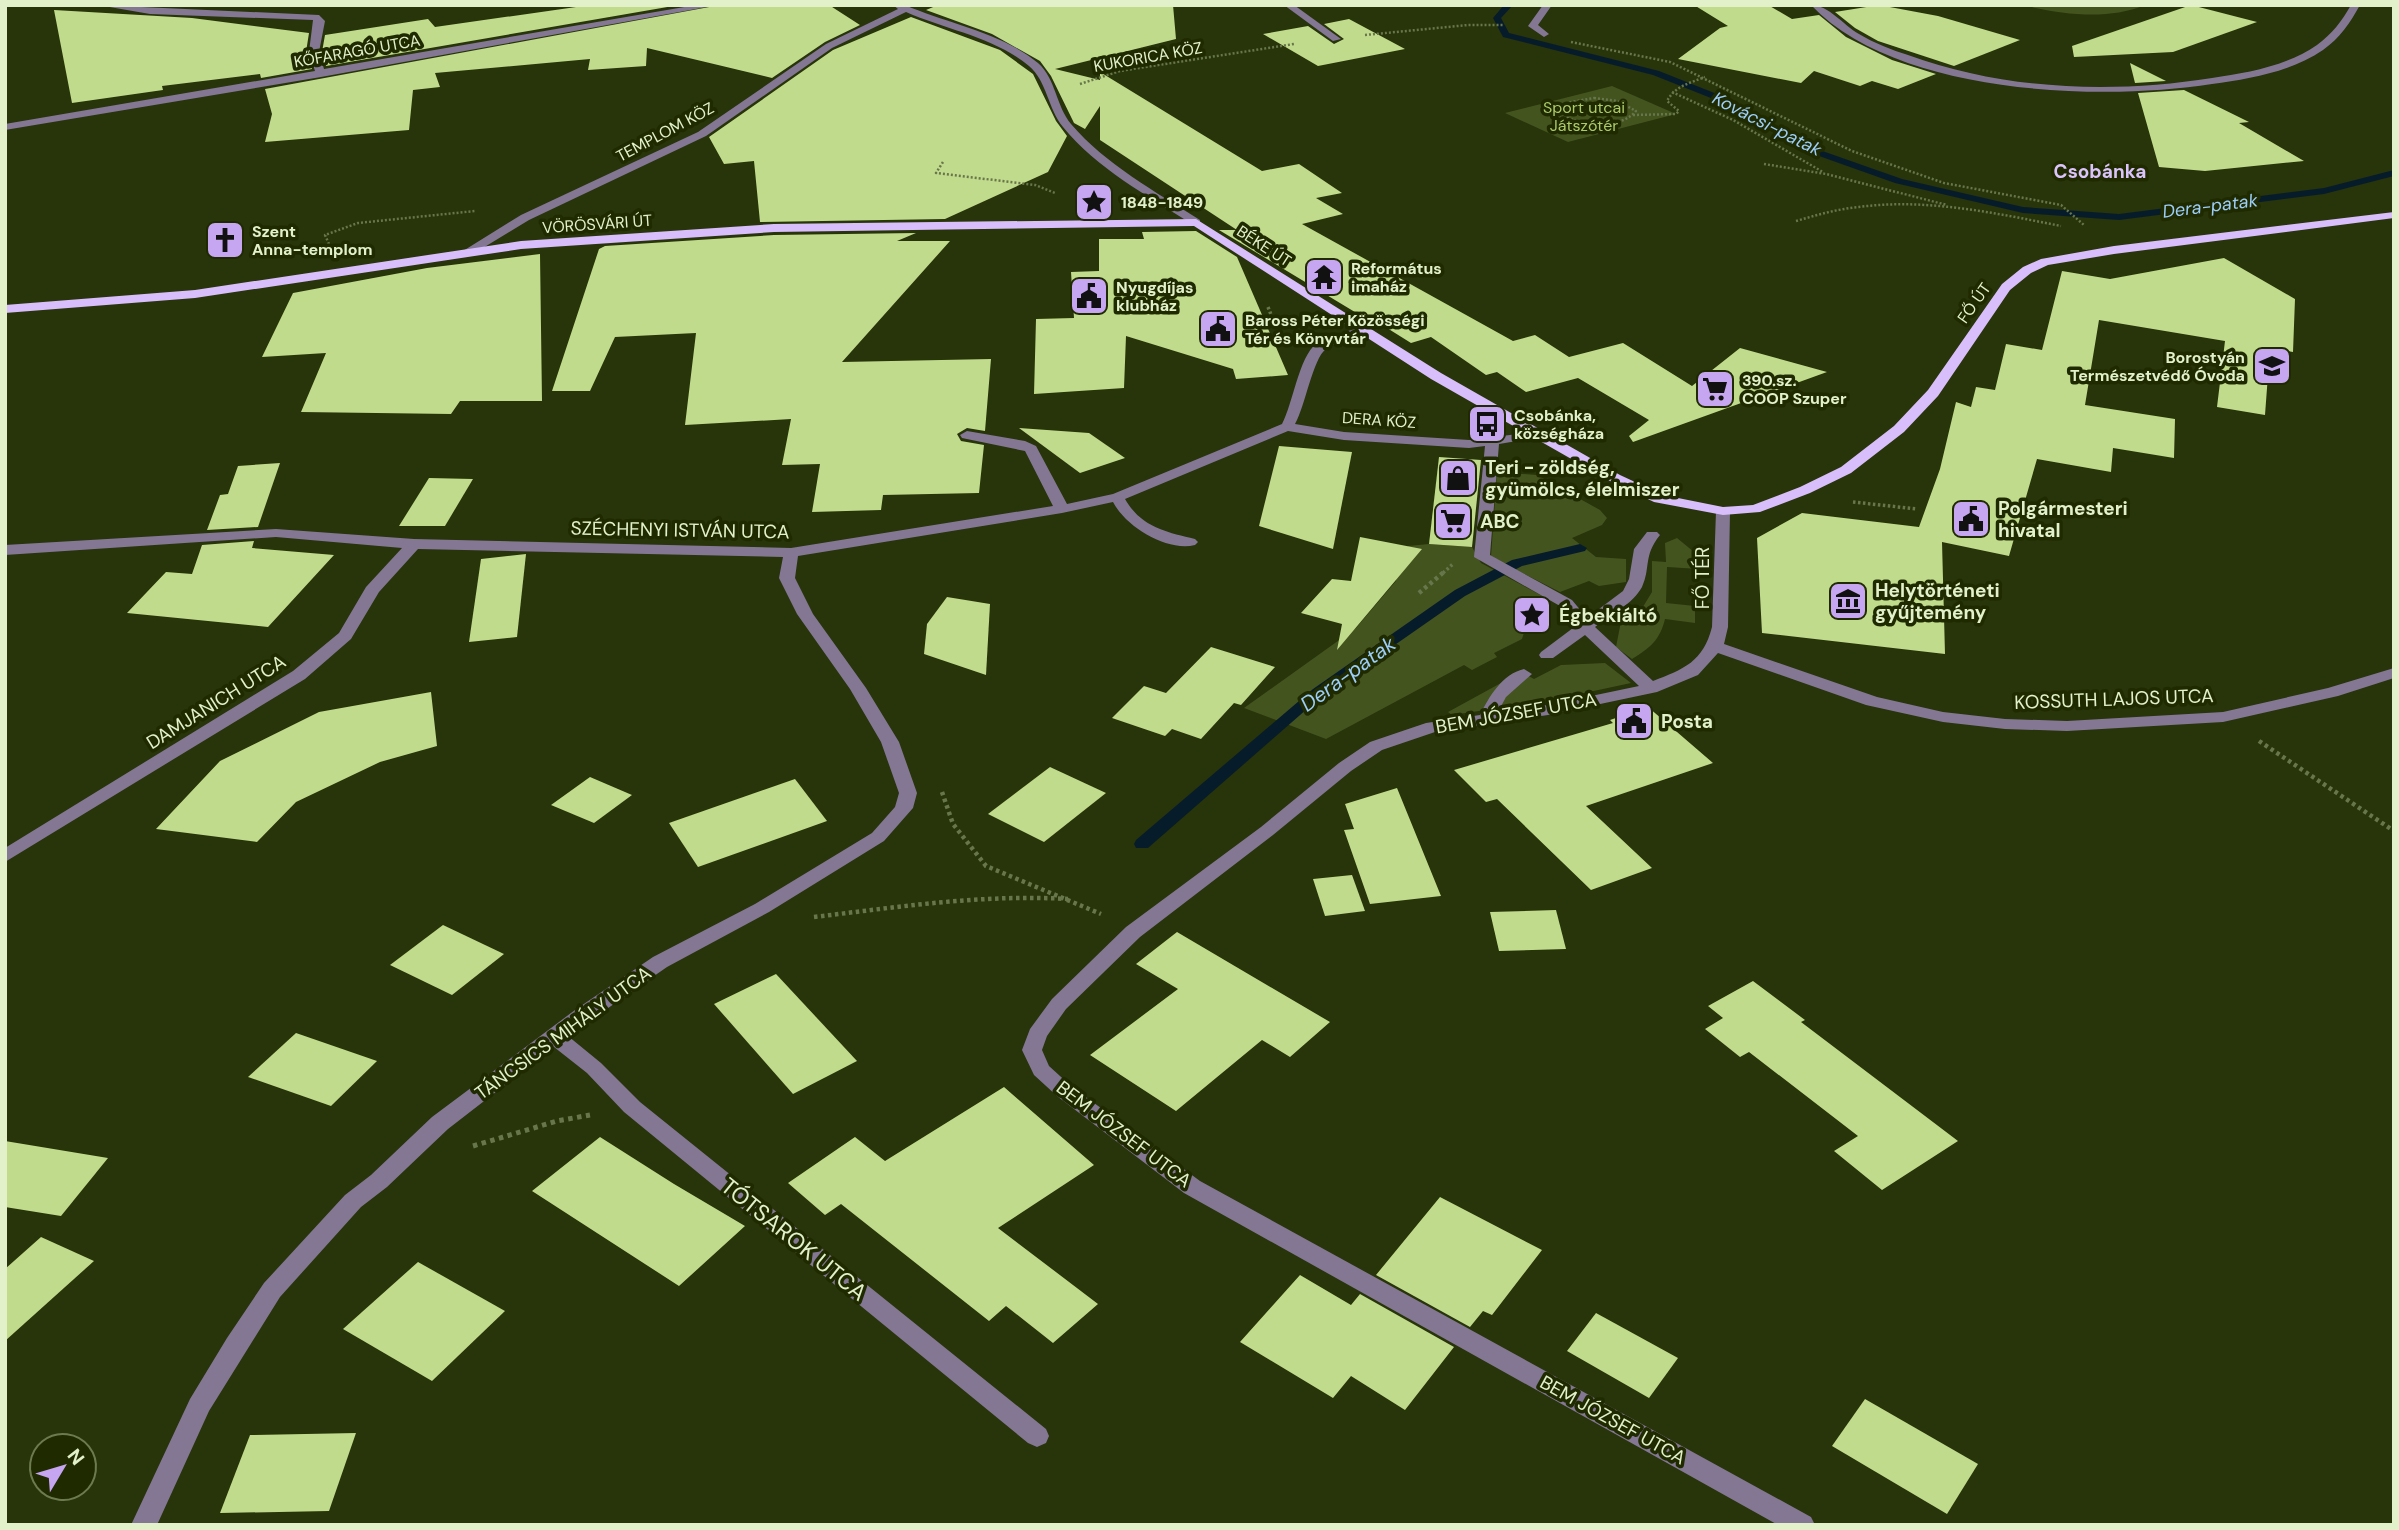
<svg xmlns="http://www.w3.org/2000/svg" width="2399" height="1530" viewBox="0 0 2399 1530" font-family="'DM Sans',sans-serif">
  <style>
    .green { fill: #44541e }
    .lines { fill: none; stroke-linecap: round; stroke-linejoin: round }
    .stream { fill: #071c2b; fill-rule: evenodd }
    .building { fill: #c0db8b }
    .path-far3 { stroke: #68764c; stroke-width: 2.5; stroke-dasharray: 2 2; stroke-linecap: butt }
    .path-far2 { stroke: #68764c; stroke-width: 3.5; stroke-dasharray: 2.5 2.5; stroke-linecap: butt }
    .path-far1 { stroke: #68764c; stroke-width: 4.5; stroke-dasharray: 3.5 3.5; stroke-linecap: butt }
    .path { stroke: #68764c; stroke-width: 5; stroke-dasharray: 4.5 4.5; stroke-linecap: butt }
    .minor { fill: #837794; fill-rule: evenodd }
    .major { fill: #d8befa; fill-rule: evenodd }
    .labels { text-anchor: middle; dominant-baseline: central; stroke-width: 7; stroke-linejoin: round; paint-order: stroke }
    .far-street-label { font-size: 16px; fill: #e2f1c9; stroke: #1f2a00 }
    .far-park-label { font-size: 16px; fill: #adcc69; stroke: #1f2a00 }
    .far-poi-label { font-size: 16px; font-weight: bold; fill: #e2f1c9; stroke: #1f2a00; text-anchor: start }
    .far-water-label { font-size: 18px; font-style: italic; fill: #9ccef8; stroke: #1f2a00 }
    .far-quarter-label { font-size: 19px; font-weight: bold; fill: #dbc4fb; stroke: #1f2a00 }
    .poi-label { font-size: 19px; font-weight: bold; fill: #e2f1c9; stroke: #1f2a00; text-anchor: start }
    .street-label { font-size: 19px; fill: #e2f1c9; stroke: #1f2a00 }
    .water-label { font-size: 21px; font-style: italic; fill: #9ccef8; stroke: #1f2a00 }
    .near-street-label { font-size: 23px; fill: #e2f1c9; stroke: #1f2a00 }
  </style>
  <rect width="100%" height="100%" fill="#28340a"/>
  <g class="green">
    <path d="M2022 5H2145C2106 21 2062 14 2022 5Z"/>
    <polygon points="1612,86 1676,114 1568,142 1505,113"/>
    <polygon points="1497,472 1537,475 1600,510 1607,518 1602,525 1572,538 1596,557 1626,559 1626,582 1599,586 1589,581 1560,592 1491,557"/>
    <path d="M1677 538 1694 552 1699 569 1667 567 1666 603 1695 606V623L1665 619C1660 640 1650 648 1632 659L1616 647 1622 616 1638 615 1652 592V561L1666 562 1665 543Z"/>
    <polygon points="1429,544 1472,547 1481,563 1546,598 1538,623 1527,623 1522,639 1494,653 1497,657 1472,670 1464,665 1326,739 1244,708 1356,628 1396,581 1398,565 1408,546"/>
    <polygon points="1605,663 1631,683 1547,701 1452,715 1448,712 1521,672 1534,679 1561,665"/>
  </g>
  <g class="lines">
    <g class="stream">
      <polygon points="1504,5 1513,5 1501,18 1509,33 1659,71 1732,100 1811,147 1902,179 2023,207 2119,214 2324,188 2394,170 2394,176 2324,194 2119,220 2023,213 1895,183 1805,151 1726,104 1653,75 1503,37 1493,18"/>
      <polygon points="1580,544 1587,548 1585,551 1522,566 1465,596 1323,695 1148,848 1136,848 1134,844 1136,840 1313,689 1455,590 1512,560"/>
    </g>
  </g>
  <g class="building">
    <polygon points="590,5 679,5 326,66 322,52 325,35 428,19 435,27"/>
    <polygon points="720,5 829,5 860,25 825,42 772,78 647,48 646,66 588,70 590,59 435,73 440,87 413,90 409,130 265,142 272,114 265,89"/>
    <polygon points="938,5 1173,5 1176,39 1055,69 1100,80 1100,72 1262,171 1299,164 1342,193 1316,198 1343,214 1302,224 1513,341 1535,335 1569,357 1623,343 1692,386 1740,348 1827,372 1633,442 1629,436 1649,420 1578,378 1526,392 1497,372 1486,375 1431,337 1411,343 1379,323 1378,326 1219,230 1237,230 1100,140 1100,106 1085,129 1074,123 1051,76 1040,61 992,34 926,10"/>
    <polygon points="1694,5 1768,5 1792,19 1819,15 1846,37 1892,60 1936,74 1898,89 1872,81 1860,86 1814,71 1801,83 1678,59 1720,28 1728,26"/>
    <polygon points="1879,5 1938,16 2020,40 1954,66 1878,41 1855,28 1835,12"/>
    <polygon points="2191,5 2257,22 2173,52 2074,57 2072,46"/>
    <polygon points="54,10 192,18 309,33 306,52 312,69 261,78 260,74 162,86 163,90 72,103"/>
    <polygon points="911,17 1000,50 1033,74 1056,121 1067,136 1048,172 945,219 760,222 754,161 724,164 709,137 833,50"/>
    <polygon points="1349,19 1405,49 1318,66 1263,34 1308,26 1334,44 1344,39 1324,24"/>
    <polygon points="2130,63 2166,81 2135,83"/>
    <polygon points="2184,90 2249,122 2239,123 2304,161 2205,171 2159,167 2138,93"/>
    <polygon points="1196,231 1237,257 1288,375 1236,379 1233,369 1126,336 1124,388 1034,394 1036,319 1074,318 1071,272 1099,271 1099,239 1144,239 1142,232"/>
    <polygon points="916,233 897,241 950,241 842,362 991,359 985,431 967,428 957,434 961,441 984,445 979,493 883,495 881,510 812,512 820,464 782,465 791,419 685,425 696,333 615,337 590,391 552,391 599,249 605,246 774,235"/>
    <polygon points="540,254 542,401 460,401 451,414 301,412 326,353 262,357 293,293 427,268"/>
    <polygon points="2224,258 2295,299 2293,352 2270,348 2265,415 2217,407 2225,341 2099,320 2085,405 2175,419 2174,458 2113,448 2111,472 2037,459 2009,556 1942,542 1945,654 1762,633 1757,538 1802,513 1919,527 1940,469 1956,402 1971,407 1976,387 1995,390 2006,344 2042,350 2062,271 2110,279"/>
    <polygon points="1019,428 1089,433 1125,458 1080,473"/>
    <polygon points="1279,446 1352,452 1333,549 1259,526"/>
    <polygon points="1439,457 1481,460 1472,547 1429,544"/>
    <polygon points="280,463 258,527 207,530 220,495 228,494 238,466"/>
    <polygon points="429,478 473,479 445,526 399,526"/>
    <polygon points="1360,537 1422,549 1337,650 1342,624 1301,613 1332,579 1351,581"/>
    <polygon points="254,541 252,548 334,555 268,627 127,613 166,572 192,574 202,545"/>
    <polygon points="526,554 517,637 469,642 481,559"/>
    <polygon points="947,597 990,604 986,675 924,654 927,624"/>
    <polygon points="1211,647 1275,667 1241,705 1234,703 1201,739 1172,729 1165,736 1112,718 1144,686 1166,693"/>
    <polygon points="431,692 437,746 380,762 296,802 257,842 156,829 220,761 319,712"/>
    <polygon points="1648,707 1713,763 1586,806 1652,868 1591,890 1497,799 1486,802 1454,770 1613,723 1610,720"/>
    <polygon points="1050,767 1106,793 1044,842 988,814"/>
    <polygon points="590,777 632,795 594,823 551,805"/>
    <polygon points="795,779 827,821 698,867 669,823"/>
    <polygon points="1397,788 1441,896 1370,904 1344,830 1354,829 1345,804"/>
    <polygon points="1352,875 1365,911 1325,916 1313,879"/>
    <polygon points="1556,910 1566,949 1499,951 1490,912"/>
    <polygon points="443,925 504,954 452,995 390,965"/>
    <polygon points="1177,932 1330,1022 1290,1057 1262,1040 1176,1111 1090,1055 1178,989 1136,964"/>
    <polygon points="776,974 857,1061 793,1094 714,1004"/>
    <polygon points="1753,981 1805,1020 1801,1022 1958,1141 1882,1190 1834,1151 1858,1136 1749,1052 1740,1057 1705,1029 1723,1018 1708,1006"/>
    <polygon points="296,1033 377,1061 331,1106 248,1077"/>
    <polygon points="1004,1087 1094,1165 998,1228 1098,1304 1053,1343 1006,1306 989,1321 841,1204 825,1215 788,1183 855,1137 885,1161"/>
    <polygon points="600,1137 674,1184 745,1226 679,1286 532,1191"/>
    <polygon points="5,1141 108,1158 61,1216 5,1207"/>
    <polygon points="1440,1197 1542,1250 1492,1315 1483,1311 1470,1327 1376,1275"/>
    <polygon points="41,1237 94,1261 5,1341 5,1269"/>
    <polygon points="418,1262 505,1311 432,1381 343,1329"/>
    <polygon points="1300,1275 1351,1305 1360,1294 1454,1347 1405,1410 1351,1376 1333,1398 1240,1342"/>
    <polygon points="1596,1313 1678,1358 1649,1398 1567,1351"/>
    <polygon points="1865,1399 1978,1464 1947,1514 1832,1446"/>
    <polygon points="356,1433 329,1511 220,1513 250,1435"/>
  </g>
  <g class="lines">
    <g class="path-far3">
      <polyline points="1365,35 1468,25 1503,25"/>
      <polyline points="1571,42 1670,62 1852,151 1944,183 2061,205 2084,225"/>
      <polyline points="1080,84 1120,71 1294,44"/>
      <polyline points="1672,92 1733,120 1823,172"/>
      <path d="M1594 98 1617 101 1636 111C1618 132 1574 124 1553 111L1571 102Z"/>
      <path d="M1633 115 1676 114 1679 111 1667 101C1675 86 1690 83 1705 77"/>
      <polyline points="943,162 936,173 1035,185 1055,193"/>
      <polyline points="1764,164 1826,174 1947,205"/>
      <path d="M1796 221C1817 215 1837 209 1859 207 1926 198 1995 213 2061 226"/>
      <polyline points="329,244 325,235 358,223 475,211"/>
    </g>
    <g class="path-far2">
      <polyline points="1268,307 1283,345"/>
      <polyline points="1853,502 1917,509"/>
      <polyline points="1443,573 1454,563"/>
    </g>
    <g class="path-far1">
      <polyline points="1419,593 1445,571"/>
      <polyline points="2259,741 2394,831"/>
      <polyline points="942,792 953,824 986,866 1101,914"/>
      <path d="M814 917C899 907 982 894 1068 899"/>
    </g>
    <polyline class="path" points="473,1146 557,1121 590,1115"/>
    <g class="minor">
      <polygon points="98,5 319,15 325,21 319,52 324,69 696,5 718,5 321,77 5,130 5,124 315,71 309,52 313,20 150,14"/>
      <path d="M893 5H905C948 24 1001 32 1038 63 1056 79 1056 106 1071 124 1105 164 1156 192 1200 220V224H1192C1148 196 1096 168 1063 127 1048 109 1047 81 1029 66 994 37 947 30 906 12L832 48 706 136 529 220 473 254 463 251 521 215 698 132 826 44 898 9Z"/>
      <polygon points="1284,5 1294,5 1341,39 1333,41"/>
      <polygon points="1543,5 1552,5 1538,25 1549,34 1544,37 1528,26"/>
      <path d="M1811 5C1829 5 1843 25 1859 34 1874 43 1892 50 1908 55 2004 90 2111 94 2212 78 2247 73 2287 66 2317 45 2332 34 2342 21 2351 5H2360C2350 23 2340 38 2323 50 2291 72 2249 79 2212 84 2098 102 1895 94 1811 5Z"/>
      <path d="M1363 327 1368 328V334C1355 338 1337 341 1326 349 1313 358 1305 407 1295 424L1344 432 1469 440 1542 431V437L1499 444 1490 555 1572 600 1587 618 1623 591 1629 579 1634 549 1647 532H1657L1660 535C1643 556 1651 567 1642 587 1633 604 1610 615 1595 627L1653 681C1684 669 1703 662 1712 627L1716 511 1723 507 1730 511 1728 627 1724 644 1877 697 1943 712 2005 719 2067 721 2223 712 2328 688 2394 668V678L2338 696 2223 722 2067 731 2005 729 1943 722 1866 705 1718 653 1698 675 1657 692 1548 715 1435 732 1382 750 1351 771 1273 835 1140 937 1066 1009 1047 1036 1042 1050 1049 1066 1071 1086 1200 1181 1811 1517 1815 1525H1778L1184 1193 1057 1096 1034 1075 1022 1050 1030 1029 1052 999 1126 927 1261 827 1339 763 1370 742 1426 723 1480 715C1489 697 1502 674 1524 669L1532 674 1506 697 1498 712 1548 705 1639 686 1585 635 1553 658H1541L1539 655 1541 652 1577 625 1560 606 1474 557 1485 446 1469 448 1344 440 1288 431 1125 499C1141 527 1166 532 1195 539L1198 542 1195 545C1167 552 1126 527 1113 502L1062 513 798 556 795 578 813 614 866 688 899 742 917 793 913 808 884 841 769 912 667 967 568 1036 601 1063 640 1102 1046 1429 1049 1436 1046 1443 1037 1447 1028 1443 624 1112 587 1073 554 1047 448 1129 387 1187 361 1207 280 1297 209 1411 157 1525H131L190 1399 227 1338 264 1283 345 1195 371 1175 432 1117 575 1010 653 957 755 904 872 833 895 807 899 793 881 742 850 689 797 614 779 578 783 557 418 549 379 592 351 639 305 679 5 862V848L293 671 339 633 366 587 402 548 276 537 5 555V545L276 529 414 539 791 548 1053 506 1025 451 962 438 960 435 967 431 1025 441 1036 446 1067 504 1113 494 1282 424C1293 403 1299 357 1316 344 1327 335 1350 331 1363 327Z"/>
    </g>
    <polygon class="major" points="2394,212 2394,218 2114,254 2048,265 2031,273 2010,290 1938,396 1904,432 1851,473 1810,493 1760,512 1723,515 1654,502 1610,481 1431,379 1194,226 774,232 521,249 195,298 5,313 5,305 195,290 521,241 774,224 1196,219 1441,373 1620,475 1663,495 1723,507 1753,505 1800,487 1841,467 1894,426 1928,390 2002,284 2023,267 2041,259 2114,246"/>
  </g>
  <defs>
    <symbol id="sight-square" viewBox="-11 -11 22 22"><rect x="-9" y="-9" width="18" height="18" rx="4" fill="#c6a6f0" stroke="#1f2a00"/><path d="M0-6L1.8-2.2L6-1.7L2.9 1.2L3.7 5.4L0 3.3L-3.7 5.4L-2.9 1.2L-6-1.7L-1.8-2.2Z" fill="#111"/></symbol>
    <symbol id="church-square" viewBox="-11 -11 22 22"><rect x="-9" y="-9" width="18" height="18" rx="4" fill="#c6a6f0" stroke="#1f2a00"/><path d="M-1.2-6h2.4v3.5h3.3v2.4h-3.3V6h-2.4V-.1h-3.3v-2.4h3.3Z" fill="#111"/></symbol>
    <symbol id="temple-square" viewBox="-11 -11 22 22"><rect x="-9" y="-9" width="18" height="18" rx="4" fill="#c6a6f0" stroke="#1f2a00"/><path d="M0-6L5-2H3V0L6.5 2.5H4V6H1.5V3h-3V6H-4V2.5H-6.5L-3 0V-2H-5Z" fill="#111"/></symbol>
    <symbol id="civic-square" viewBox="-11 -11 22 22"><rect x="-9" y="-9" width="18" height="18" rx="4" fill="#c6a6f0" stroke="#1f2a00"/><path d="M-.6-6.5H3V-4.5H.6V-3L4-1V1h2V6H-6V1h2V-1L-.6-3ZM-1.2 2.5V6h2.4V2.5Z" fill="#111"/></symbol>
    <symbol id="school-square" viewBox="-11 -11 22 22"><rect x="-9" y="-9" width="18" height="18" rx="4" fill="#c6a6f0" stroke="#1f2a00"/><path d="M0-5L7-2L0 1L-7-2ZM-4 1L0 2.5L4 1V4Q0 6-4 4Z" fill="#111"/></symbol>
    <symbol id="supermarket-square" viewBox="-11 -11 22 22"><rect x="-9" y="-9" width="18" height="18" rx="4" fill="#c6a6f0" stroke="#1f2a00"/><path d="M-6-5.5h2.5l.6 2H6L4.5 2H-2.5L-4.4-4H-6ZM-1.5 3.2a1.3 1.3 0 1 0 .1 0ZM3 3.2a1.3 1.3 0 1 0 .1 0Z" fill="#111"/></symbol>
    <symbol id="bus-square" viewBox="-11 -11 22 22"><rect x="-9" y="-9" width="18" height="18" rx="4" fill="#c6a6f0" stroke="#1f2a00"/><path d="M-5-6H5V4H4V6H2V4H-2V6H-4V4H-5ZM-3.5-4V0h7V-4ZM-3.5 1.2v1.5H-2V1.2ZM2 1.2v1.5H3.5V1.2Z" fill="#111"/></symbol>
    <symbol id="shop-square" viewBox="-11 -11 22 22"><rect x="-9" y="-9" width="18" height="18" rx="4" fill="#c6a6f0" stroke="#1f2a00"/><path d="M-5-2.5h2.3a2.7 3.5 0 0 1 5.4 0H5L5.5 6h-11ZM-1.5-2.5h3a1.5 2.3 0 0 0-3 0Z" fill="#111"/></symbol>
    <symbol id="museum-square" viewBox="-11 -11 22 22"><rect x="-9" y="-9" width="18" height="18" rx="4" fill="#c6a6f0" stroke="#1f2a00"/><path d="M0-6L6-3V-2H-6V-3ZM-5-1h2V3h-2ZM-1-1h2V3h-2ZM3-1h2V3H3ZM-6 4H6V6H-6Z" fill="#111"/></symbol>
  </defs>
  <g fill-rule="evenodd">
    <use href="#sight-square" x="1072" y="180" width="44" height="44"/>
    <use href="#church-square" x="203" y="218" width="44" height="44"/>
    <use href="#temple-square" x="1302" y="255" width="44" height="44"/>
    <use href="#civic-square" x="1067" y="274" width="44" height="44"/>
    <use href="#civic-square" x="1196" y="307" width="44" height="44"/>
    <use href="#school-square" x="2250" y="344" width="44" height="44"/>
    <use href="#supermarket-square" x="1693" y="367" width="44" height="44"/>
    <use href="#bus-square" x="1465" y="402" width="44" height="44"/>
    <use href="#shop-square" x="1436" y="456" width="44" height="44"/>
    <use href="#civic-square" x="1949" y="497" width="44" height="44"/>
    <use href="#supermarket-square" x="1431" y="499" width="44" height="44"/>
    <use href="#museum-square" x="1826" y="579" width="44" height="44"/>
    <use href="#sight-square" x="1510" y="593" width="44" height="44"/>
    <use href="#civic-square" x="1612" y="699" width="44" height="44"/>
  </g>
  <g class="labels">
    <g class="far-street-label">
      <text transform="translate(357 51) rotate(-10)">KŐFARAGÓ UTCA</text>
      <text transform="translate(1148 57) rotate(-10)">KUKORICA KÖZ</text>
      <text transform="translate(665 132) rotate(-28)">TEMPLOM KÖZ</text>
      <text transform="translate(597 224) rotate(-4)">VÖRÖSVÁRI ÚT</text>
      <text transform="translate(1264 246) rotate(33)">BÉKE ÚT</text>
      <text transform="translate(1974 303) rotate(-55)">FŐ ÚT</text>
      <text transform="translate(1379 420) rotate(4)">DERA KÖZ</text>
    </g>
    <g class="far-park-label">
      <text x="1584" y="107">Sport utcai<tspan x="1584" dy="18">Játszótér</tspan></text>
    </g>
    <g class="far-poi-label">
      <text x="1121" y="202">1848-1849</text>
      <text x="252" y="231">Szent<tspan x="252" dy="18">Anna-templom</tspan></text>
      <text x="1351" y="268">Református<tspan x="1351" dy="18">imaház</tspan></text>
      <text x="1116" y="287">Nyugdíjas<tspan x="1116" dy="18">klubház</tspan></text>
      <text x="1245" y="320">Baross Péter Közösségi<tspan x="1245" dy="18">Tér és Könyvtár</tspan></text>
      <text x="2245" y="357" text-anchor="end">Borostyán<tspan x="2245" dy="18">Természetvédő Óvoda</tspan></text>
      <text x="1742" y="380">390.sz.<tspan x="1742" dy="18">COOP Szuper</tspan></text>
      <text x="1514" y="415">Csobánka,<tspan x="1514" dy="18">községháza</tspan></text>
    </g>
    <g class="far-water-label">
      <text transform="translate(1767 124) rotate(27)">Kovácsi-patak</text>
      <text transform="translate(2210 206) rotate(-7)">Dera-patak</text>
    </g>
    <g class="far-quarter-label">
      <text x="2100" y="171">Csobánka</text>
    </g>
    <g class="poi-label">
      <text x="1485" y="467">Teri - zöldség,<tspan x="1485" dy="22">gyümölcs, élelmiszer</tspan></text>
      <text x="1998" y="508">Polgármesteri<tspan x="1998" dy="22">hivatal</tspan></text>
      <text x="1480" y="521">ABC</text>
      <text x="1875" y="590">Helytörténeti<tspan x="1875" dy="22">gyűjtemény</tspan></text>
      <text x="1559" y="615">Égbekiáltó</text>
      <text x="1661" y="721">Posta</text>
    </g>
    <g class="street-label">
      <text transform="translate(680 530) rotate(1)">SZÉCHENYI ISTVÁN UTCA</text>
      <text transform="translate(1702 578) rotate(-90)">FŐ TÉR</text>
      <text transform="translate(2114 699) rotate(-2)">KOSSUTH LAJOS UTCA</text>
      <text transform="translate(216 702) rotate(-32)">DAMJANICH UTCA</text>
      <text transform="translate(1516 713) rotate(-10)">BEM JÓZSEF UTCA</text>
      <text transform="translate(563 1033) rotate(-36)">TÁNCSICS MIHÁLY UTCA</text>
      <text transform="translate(1124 1134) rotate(37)">BEM JÓZSEF UTCA</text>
      <text transform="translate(1613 1420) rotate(29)">BEM JÓZSEF UTCA</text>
    </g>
    <g class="water-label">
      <text transform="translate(1348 674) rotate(-36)">Dera-patak</text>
    </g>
    <g class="near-street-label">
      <text transform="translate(794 1239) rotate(39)">TÓTSAROK UTCA</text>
    </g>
  </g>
  <rect width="2399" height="1530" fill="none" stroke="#e2f1c9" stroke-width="14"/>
  <g transform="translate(63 1467) rotate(52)"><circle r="33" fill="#1f2a00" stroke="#6d7a50" stroke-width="2"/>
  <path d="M0-5L12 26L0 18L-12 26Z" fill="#c6a6f0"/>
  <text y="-10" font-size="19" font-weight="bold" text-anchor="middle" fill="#e2f1c9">N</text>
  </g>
</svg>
